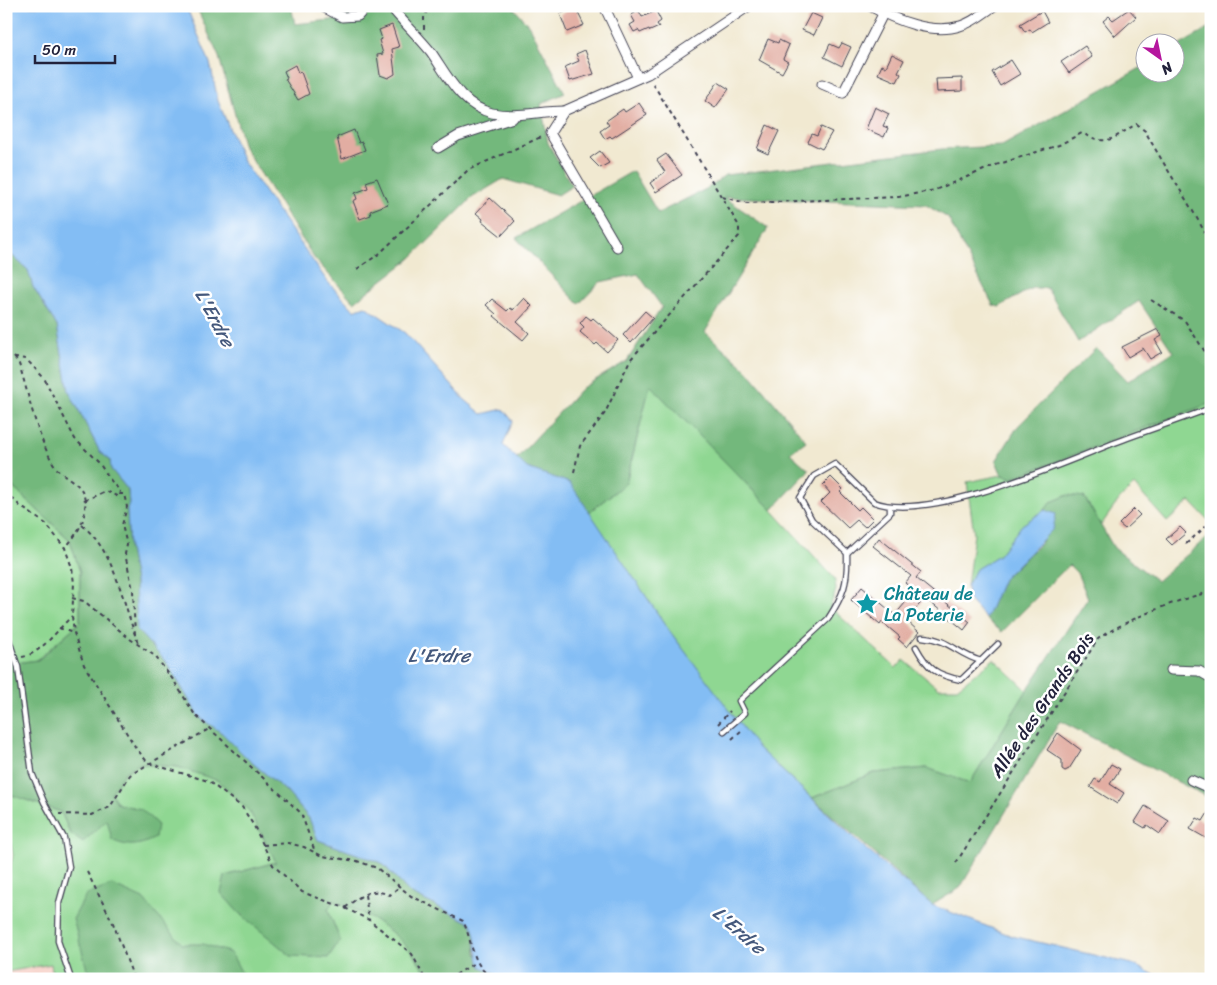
<svg xmlns="http://www.w3.org/2000/svg" width="1217" height="985" viewBox="0 0 1217 985" font-family="Sriracha,sans-serif">
  <style>
    .built { fill: #f7d1c8 }
    .green { fill: #8fd792; stroke: #587c66 }
    .forest { fill: #73b87c; stroke: #4a6d5c }
    .water { fill: #83bdf4; stroke: #527098 }
    .building { fill: #e2ada2 }
    .lines { fill: none; stroke-linecap: round; stroke-linejoin: round }
    .lane-casing { stroke: #414052; stroke-width: 7 }
    .street-casing { stroke: #414052; stroke-width: 11 }
    .path { stroke: #414052; stroke-width: 2; stroke-dasharray: 4 4; stroke-linecap: butt }
    .lane { stroke: #fff; stroke-width: 4.5 }
    .street { stroke: #fff; stroke-width: 9 }
    .labels { text-anchor: middle; dominant-baseline: central; stroke-width: 5; stroke-linejoin: round; paint-order: stroke }
    .culture-label { font-size: 18px; fill: #0d838f; stroke: #fff; text-anchor: start }
    .street-label { font-size: 18px; fill: #22223b; stroke: #fff }
    .water-label { font-size: 19px; font-style: italic; fill: #44587c; stroke: #fff }
  </style>
  <rect width="100%" height="100%" fill="#fff"/>
  <filter id="ink" filterUnits="userSpaceOnUse"><feTurbulence type="fractalNoise" baseFrequency=".02" numOctaves="2"/><feDisplacementMap in="SourceGraphic" scale="10" xChannelSelector="R" yChannelSelector="G"/><feConvolveMatrix kernelMatrix="1 2 1 2 8 2 1 2 1" color-interpolation-filters="sRGB"/></filter>
  <filter id="wash" filterUnits="userSpaceOnUse"><feTurbulence type="fractalNoise" baseFrequency=".0096" numOctaves="4" result="noise"/><feDisplacementMap in="SourceGraphic" scale="20" xChannelSelector="R" yChannelSelector="G"/><feGaussianBlur stdDeviation="1.12" result="paint"/><feColorMatrix in="noise" values="0 0 0 0 0 0 0 0 0 0 0 0 0 0 0 0 0 1.4 0 .05"/><feComposite in="paint" operator="in"/></filter>
  <g filter="url(#wash)">
    <rect width="100%" height="100%" fill="#f1e9d1"/>
    <polygon class="built" points="52,964 53,979 6,979 6,972"/>
    <g class="green">
      <polygon points="650,384 772,510 835,579 836,590 830,607 896,668 904,660 938,688 957,688 994,659 1027,690 970,783 927,768 874,773 812,798 758,748 743,729 668,629 589,512 626,483"/>
      <polygon points="1211,403 1211,523 1190,501 1167,522 1134,485 1119,500 1101,525 1084,497 1051,502 1045,510 1022,525 999,555 976,569 967,586 974,534 967,482 1002,475 1012,478"/>
      <polygon points="6,481 70,540 80,572 80,622 37,660 6,665"/>
      <path d="M139 764 178 767 220 781 250 812 276 862 225 876 340 940 328 910 333 900C376 917 408 937 429 979H53L51 964 6 972V876L9 874 13 855 11 845 6 838V793L61 812 70 833 141 809 118 804 110 793 125 772Z"/>
    </g>
    <g class="forest">
      <polygon points="196,6 291,6 295,24 340,19 359,6 512,6 530,27 565,93 541,104 548,143 572,186 558,195 503,179 473,197 410,259 354,302 314,258 244,147 219,57"/>
      <polygon points="1211,27 1211,403 1012,478 1002,475 996,461 1018,426 1096,348 1128,381 1173,352 1139,301 1078,342 1047,288 1032,288 999,307 993,305 948,218 926,205 724,197 768,228 705,332 747,370 806,441 790,453 809,470 772,510 650,385 626,483 589,512 569,483 527,468 517,458 582,388 627,361 662,307 638,274 600,282 579,304 516,238 633,171 658,213 708,188 725,175 942,149 1002,146 1144,66 1144,72 1174,72 1175,48"/>
      <path d="M6 250 28 270 33 287 57 326 69 391 100 452 110 460 111 469 128 490 129 503 127 510 129 549 135 581 137 630 167 663 199 717 222 733 249 760 286 791 309 818 318 840 382 863 410 893 471 923 474 930 476 954 500 979H429C408 938 375 916 333 901L328 910 340 940 328 958 291 956 238 912 221 893 225 876 276 862 250 812 219 781 178 767 139 764 125 772 111 793 118 804 141 809 157 824 155 838C140 846 128 848 112 840L107 820 83 842 70 833 61 812 6 793V664L38 660 80 622V572L70 540 6 481Z"/>
      <polygon points="1068,495 1084,497 1114,548 1157,581 1211,534 1211,799 1060,721 960,888 932,905 812,798 874,773 927,768 970,783 1027,690 1088,598 1077,573 1069,565 1002,632 986,619 1003,579 1041,543 1056,514 1045,510 1051,502"/>
      <polygon points="112,885 143,899 182,944 203,944 231,953 245,979 99,979 87,969 73,919 86,895"/>
    </g>
    <g class="water">
      <path d="M6 6H186L210 63 218 101 243 161 327 281 354 310 365 306 405 333 464 399 482 414 503 409 513 421 503 445 527 468 570 483 668 629 758 748 867 850 932 905 1012 936 1132 964 1163 979H500L494 973 481 967C475 952 477 937 471 923L410 893 382 863 318 840 309 818 286 791 249 760 222 733 199 717 167 663 137 630 135 581 129 549 127 510 129 503 128 490 111 469 110 460 100 452 69 391 57 326 33 287 28 270 6 250Z"/>
      <polygon points="1045,510 1056,514 1053,529 1003,579 986,619 968,599 967,586 976,569 999,555 1022,525"/>
    </g>
    <g id="blocks">
      <g class="building">
        <polygon points="575,7 584,25 567,32 560,14"/>
        <polygon points="1129,9 1136,17 1115,36 1103,21 1109,16 1113,20"/>
        <polygon points="639,11 642,17 656,11 661,21 657,24 659,27 650,31 649,29 640,33 638,30 634,32 630,25 635,22 631,15"/>
        <polygon points="1042,11 1048,22 1032,32 1030,29 1025,32 1020,24"/>
        <polygon points="811,13 822,18 814,35 802,30"/>
        <polygon points="392,25 399,47 392,49 395,74 388,78 380,75 377,55 383,54 379,40 382,39 379,30"/>
        <polygon points="768,39 778,43 779,40 789,45 783,59 788,62 782,73 759,60"/>
        <polygon points="842,43 851,47 842,66 824,57 830,44 839,48"/>
        <polygon points="1085,46 1092,57 1069,73 1061,62"/>
        <polygon points="585,50 594,74 570,81 565,67 579,61 576,54"/>
        <polygon points="892,54 904,60 898,72 901,74 897,82 878,74 882,65 886,67"/>
        <polygon points="1011,60 1020,74 1000,86 992,72"/>
        <polygon points="295,65 298,73 301,72 309,94 298,100 285,79 287,78 284,71"/>
        <polygon points="962,78 962,91 937,92 936,79"/>
        <polygon points="718,82 729,89 715,108 705,101"/>
        <polygon points="639,103 647,115 612,138 610,136 605,139 600,131 609,125 606,121 623,109 625,112"/>
        <polygon points="875,107 889,114 883,126 888,128 884,137 866,129"/>
        <polygon points="767,125 779,131 768,154 757,149"/>
        <polygon points="821,127 832,132 822,149 808,142 812,134 817,136"/>
        <polygon points="354,130 359,143 362,142 365,150 342,159 337,137"/>
        <polygon points="600,151 609,163 600,168 590,158"/>
        <polygon points="666,154 682,175 656,192 650,183 665,172 657,160"/>
        <polygon points="377,178 388,204 370,211 371,215 360,219 353,201 357,199 355,193 368,188 366,182"/>
        <polygon points="490,198 515,221 501,236 482,221 483,219 476,213"/>
        <polygon points="524,298 532,306 517,322 529,333 523,340 494,316 496,314 486,305 492,299 507,311 510,308 513,310"/>
        <polygon points="645,311 653,318 631,343 623,335"/>
        <polygon points="586,316 591,320 593,318 618,340 607,352 597,343 595,345 580,332 584,327 580,323"/>
        <polygon points="1158,329 1162,336 1155,340 1162,352 1150,359 1143,348 1128,357 1122,347"/>
        <polygon points="831,477 843,489 840,492 858,510 861,507 873,519 865,527 857,520 848,528 821,502 830,493 823,485"/>
        <polygon points="1134,509 1140,515 1125,529 1119,524"/>
        <polygon points="1180,527 1186,533 1172,545 1166,539"/>
        <polygon points="879,538 921,572 916,578 970,622 964,630 925,598 906,620 919,632 907,647 898,639 900,637 882,622 880,625 851,600 862,587 895,615 915,591 905,583 911,576 873,546"/>
        <polygon points="1058,733 1081,750 1069,769 1065,771 1062,769 1062,760 1047,750"/>
        <polygon points="1111,764 1120,769 1110,784 1124,793 1117,804 1090,787 1095,779 1100,782"/>
        <polygon points="1145,806 1169,821 1160,834 1147,825 1145,828 1135,822"/>
        <polygon points="1211,808 1211,841 1190,829 1197,818 1203,821"/>
      </g>
    </g>
  </g>
  <g filter="url(#ink)">
    <use href="#blocks" fill-opacity="0" stroke="#414052" stroke-width="1"/>
    <g class="lines">
      <defs>
        <g id="lane">
          <path d="M890 506V513L847 553 812 520 800 498 814 476 835 464 874 502C928 523 1061 464 1114 443 1146 431 1179 420 1211 408"/>
          <polyline points="6,631 18,667 32,773 44,802 64,838 69,867 59,903 58,941 71,979"/>
          <path d="M922 637C950 639 956 654 981 661"/>
          <path d="M916 647C928 669 936 675 961 680L998 644"/>
          <path d="M724 731 745 713 739 701 828 619C844 594 848 583 847 553"/>
        </g>
        <g id="street">
          <polyline points="321,6 342,17 358,16 367,6"/>
          <path d="M390 6C403 22 418 36 431 52 447 75 461 106 492 113 516 118 539 111 564 111"/>
          <polyline points="604,6 638,78"/>
          <path d="M870 6C895 20 932 35 960 26 972 23 984 13 994 6"/>
          <polyline points="822,84 843,93 883,14"/>
          <polyline points="438,148 458,136 513,118"/>
          <polyline points="617,247 550,133 564,111 648,74 749,6"/>
          <polyline points="1171,670 1199,671 1211,678"/>
          <polyline points="1191,780 1211,789"/>
        </g>
      </defs>
      <use href="#lane" class="lane-casing"/>
      <use href="#street" class="street-casing"/>
      <g class="path">
        <polyline points="424,29 424,16 431,6"/>
        <path d="M722 197 747 203 898 197 935 190 996 165 1059 145 1082 133C1111 148 1112 137 1137 124L1145 131C1166 169 1191 205 1211 244"/>
        <polyline points="357,269 379,254 468,170 541,137"/>
        <polyline points="1151,300 1185,321 1211,361"/>
        <polyline points="6,357 26,359 44,378 75,439 99,463 114,485 120,490 119,497 105,491 84,501"/>
        <path d="M14 357 19 364C29 395 37 439 55 466 62 477 81 482 84 496 89 517 78 533 65 548"/>
        <polyline points="574,472 580,446 605,413 630,360 739,236 739,226 652,82"/>
        <polyline points="6,492 20,506 46,524 65,548 72,568 74,583 72,616 74,633 84,665 136,748 148,763 208,781 242,807 254,826 273,865 302,892 345,908 369,920 412,954 425,979"/>
        <polyline points="119,494 124,494 127,507 122,525 127,545 125,554 133,590 135,636"/>
        <path d="M82 525C116 553 123 604 138 643"/>
        <polyline points="1186,544 1211,522"/>
        <polyline points="72,598 84,601 130,639 155,656 174,681 195,715 301,813 315,852"/>
        <polyline points="59,628 73,633"/>
        <path d="M22 657C41 654 58 629 72 616"/>
        <polyline points="718,724 730,711"/>
        <polyline points="732,739 743,729"/>
        <polyline points="59,814 92,815 110,807 130,775 209,729"/>
        <path d="M263 845 288 843 304 847 322 856 357 861 377 868 411 896 463 921C473 942 471 966 494 979"/>
        <path d="M956 863 1098 639C1123 621 1180 598 1211 592"/>
        <polyline points="87,872 113,923 134,979"/>
        <polyline points="365,895 369,920"/>
        <path d="M345 908C362 895 369 887 390 895L399 887"/>
        <polyline points="449,979 476,962"/>
      </g>
      <use href="#lane" class="lane"/>
      <use href="#street" class="street"/>
    </g>
  </g>
  <defs>
    <symbol id="sight-bare" viewBox="-9 -9 18 18"><path d="M0-6L1.8-2.2L6-1.7L2.9 1.2L3.7 5.4L0 3.3L-3.7 5.4L-2.9 1.2L-6-1.7L-1.8-2.2Z" fill="#0f9aa8" stroke="#fff" stroke-width="2.5" paint-order="stroke"/></symbol>
  </defs>
  <g fill-rule="evenodd">
    <use href="#sight-bare" x="851" y="588" width="32" height="32"/>
  </g>
  <g class="labels">
    <g class="culture-label">
      <text x="884" y="594">Château de<tspan x="884" dy="21">La Poterie</tspan></text>
    </g>
    <g class="street-label">
      <text transform="translate(1042 705) rotate(-56)">Allée des Grands Bois</text>
    </g>
    <g class="water-label">
      <text transform="translate(215 318) rotate(62)">L'Erdre</text>
      <text x="439" y="655">L'Erdre</text>
      <text transform="translate(739 930) rotate(41)">L'Erdre</text>
    </g>
  </g>
  <rect width="1217" height="985" fill="none" stroke="#fff" stroke-width="25"/>
  <g transform="translate(1160 58) rotate(147)"><circle r="24" fill="#ffffff" stroke="#a7a7b1"/>
  <path d="M0-4L9 19L0 12L-9 19Z" fill="#b5179e"/>
  <text y="-8" font-size="14" font-weight="bold" text-anchor="middle" fill="#22223b">N</text>
  </g>
  <path d="M35 55v8h80v-8" fill="none" stroke="#22223b" stroke-width="2.5"/>
  <text x="42" y="55" font-size="15" fill="#22223b" stroke="#ffffff" stroke-width="4" paint-order="stroke">50 m</text>
</svg>
